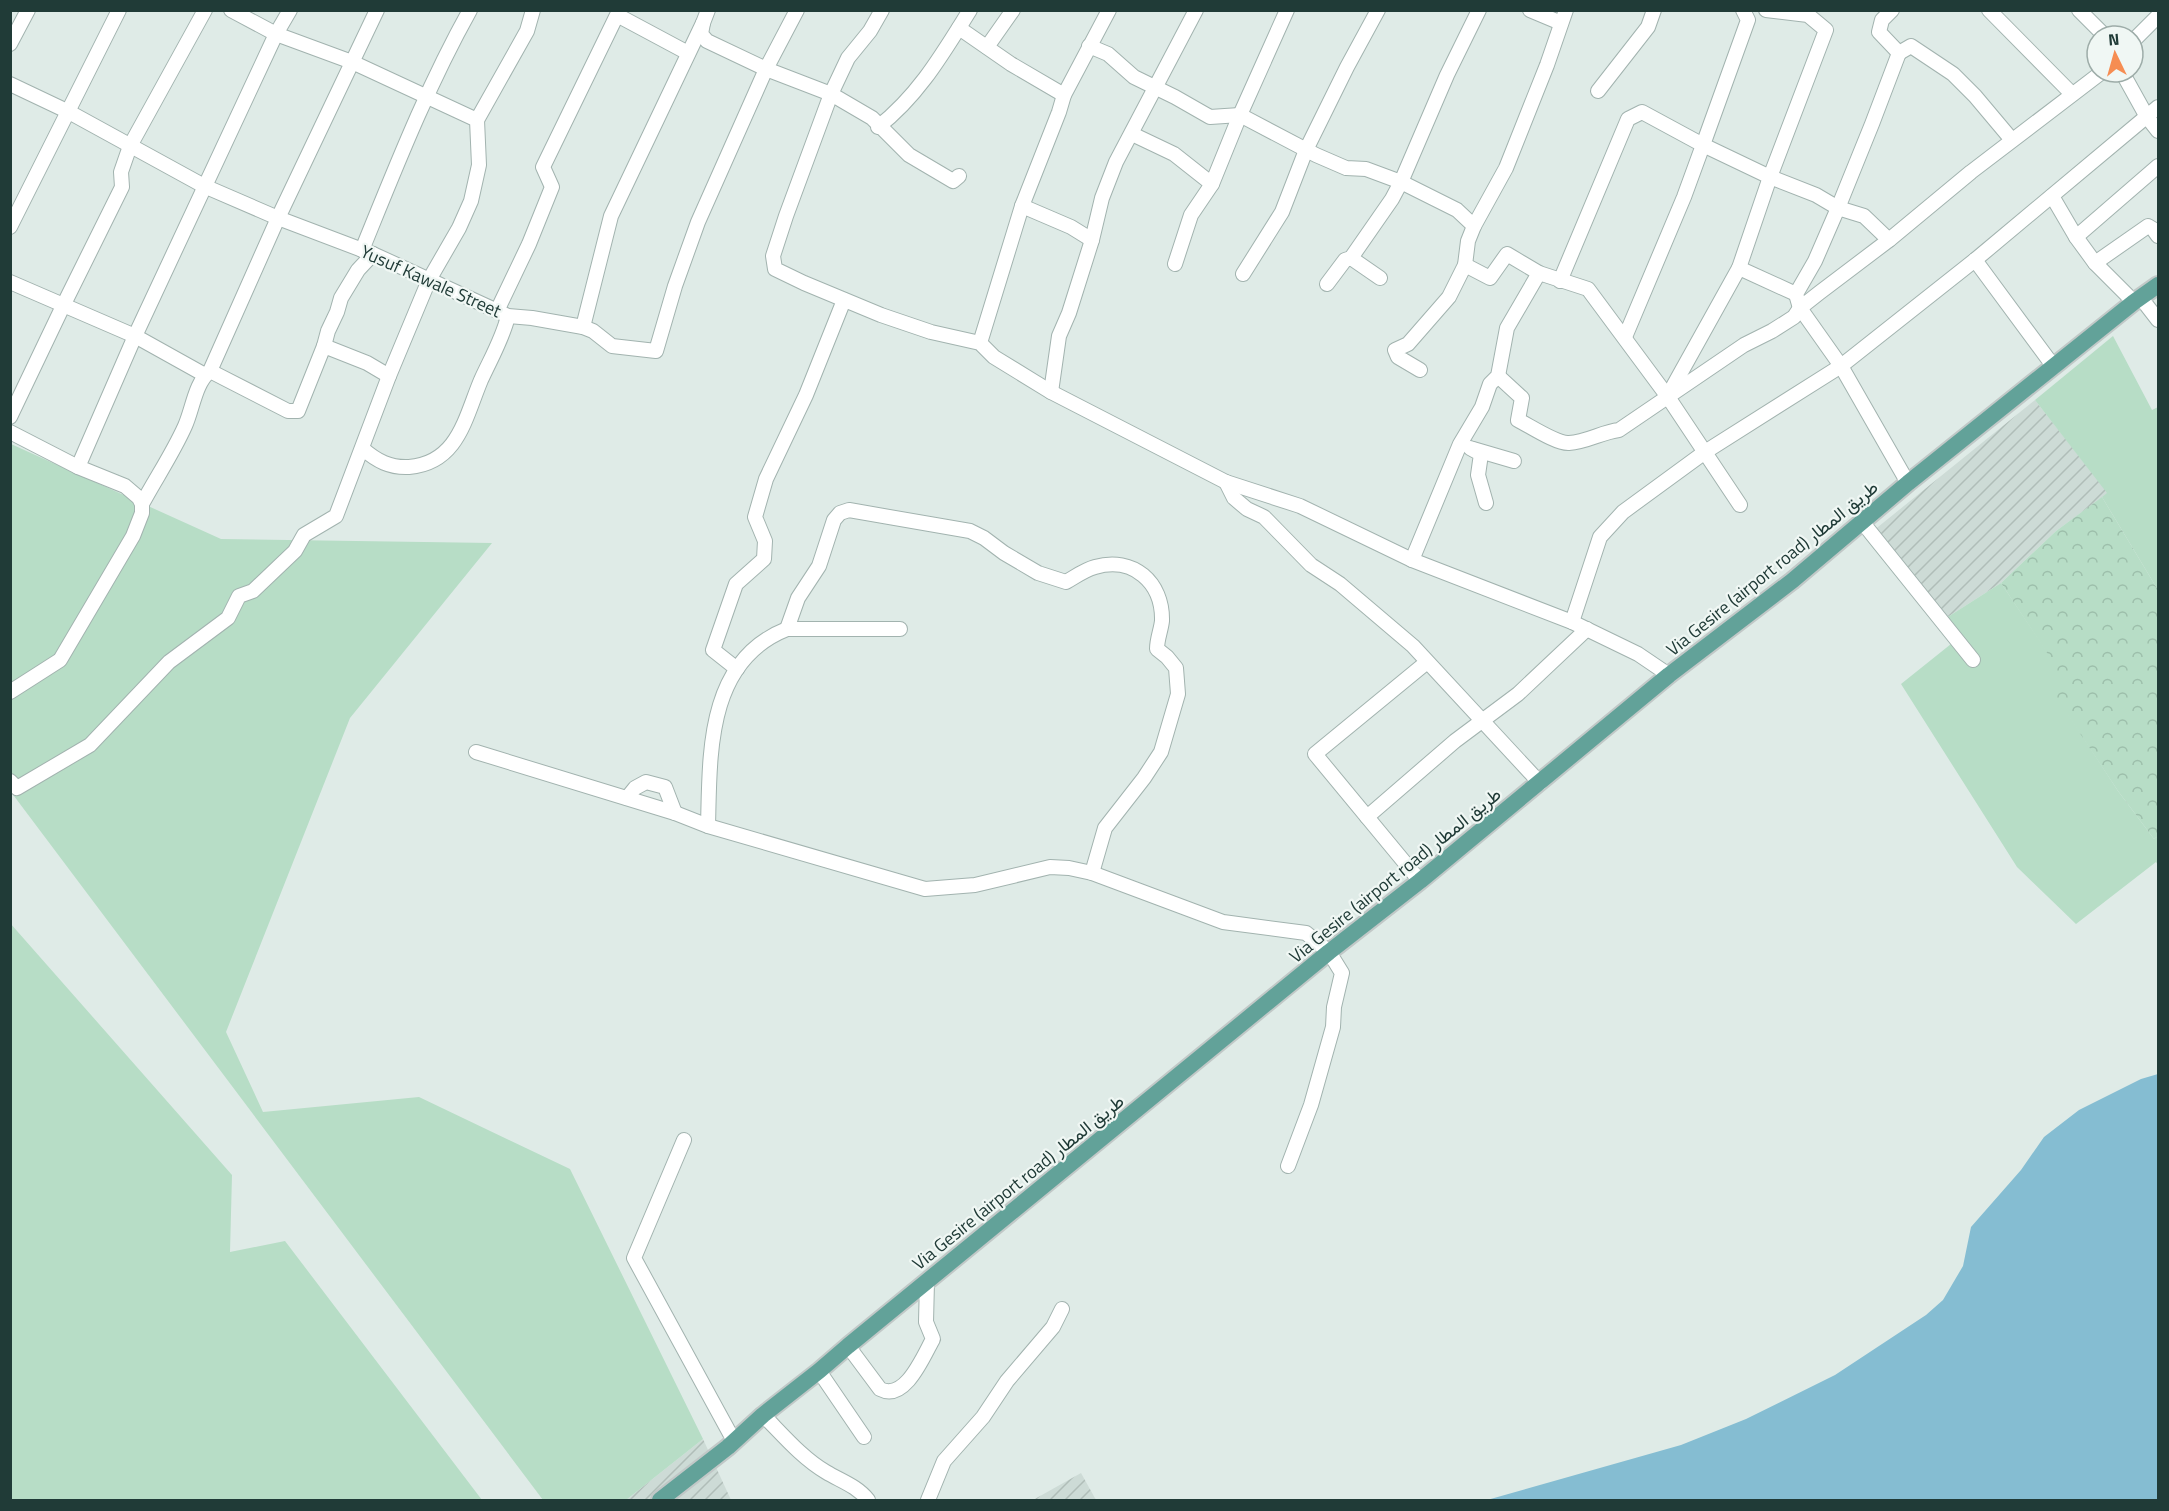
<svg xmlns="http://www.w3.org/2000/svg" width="2169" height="1511" viewBox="0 0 2169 1511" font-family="'Titillium Web',Vazirmatn,sans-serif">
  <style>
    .industrial { fill: url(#industrial-furrows) }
    .grass { fill: #b7ddc6 }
    .forest { fill: url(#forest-crowns) }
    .water { fill: #85bdd2 }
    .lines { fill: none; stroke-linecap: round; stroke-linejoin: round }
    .minor-casing { stroke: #a2b3af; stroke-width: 16 }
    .major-casing { stroke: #c1c8c7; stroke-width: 20 }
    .minor { stroke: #fff; stroke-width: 14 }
    .major { stroke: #62a299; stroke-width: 16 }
    .labels { text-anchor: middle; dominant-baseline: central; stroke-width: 4.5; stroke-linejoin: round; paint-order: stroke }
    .street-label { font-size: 18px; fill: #203b37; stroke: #f0f7f4 }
  </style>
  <defs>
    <pattern id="industrial-furrows" width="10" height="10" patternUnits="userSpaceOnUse" patternTransform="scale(1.5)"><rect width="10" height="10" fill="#cddbd6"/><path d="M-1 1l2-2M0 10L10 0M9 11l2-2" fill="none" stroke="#b0bdb8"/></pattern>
    <pattern id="forest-crowns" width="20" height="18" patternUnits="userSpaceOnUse" patternTransform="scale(1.5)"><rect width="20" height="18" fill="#b7ddc6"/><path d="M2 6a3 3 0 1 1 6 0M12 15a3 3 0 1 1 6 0" fill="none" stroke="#9dbfab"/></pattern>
  </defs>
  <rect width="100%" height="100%" fill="#dfebe7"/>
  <g class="industrial">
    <polygon points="2035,400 2108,493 2056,531 2001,583 1943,620 1873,531"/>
    <polygon points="703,1439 731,1500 626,1500"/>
    <polygon points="1081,1473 1096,1500 1033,1500"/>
  </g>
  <g class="grass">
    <polygon points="2113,336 2152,410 2158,407 2158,590 2102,497 2107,493 2035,400"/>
    <polygon points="11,444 221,539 492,543 350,718 226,1032 263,1112 419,1097 570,1169 703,1439 626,1500 543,1500 11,792"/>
    <polygon points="1873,531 1943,620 2001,583 2058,668 2057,697 2118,791 2154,839 2158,836 2158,865 2156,862 2076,924 2017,867 1901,684 1951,644 1865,538"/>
    <polygon points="10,923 232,1175 230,1252 285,1241 482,1500 11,1500"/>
  </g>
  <polygon class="forest" points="2102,497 2158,590 2158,836 2154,839 2118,791 2056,697 2057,668 2001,583 2056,531"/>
  <polygon class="water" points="2158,1074 2158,1500 1487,1500 1681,1445 1746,1419 1835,1375 1926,1315 1943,1300 1963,1266 1971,1227 2021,1170 2044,1137 2079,1110 2141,1079"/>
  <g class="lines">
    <defs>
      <g id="minor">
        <polyline points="708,10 703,23 701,34 707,41 766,69 831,94 872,118 909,155 953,181 959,176"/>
        <polyline points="882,10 870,31 848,58 831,94 786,216 773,256 775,269 804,283 881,315 931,332 980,343 994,357 1051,392 1226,482 1300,506 1412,560 1572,622 1638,654 1669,675"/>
        <polyline points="1530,10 1561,23"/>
        <polyline points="1743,10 1748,20 1703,145 1770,177 1816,195 1838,208 1864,216 1889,240"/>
        <polyline points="1892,10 1882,20 1879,32 1899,53 1911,46 1953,74 1975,96 2012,140"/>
        <polyline points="1989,10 2072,94"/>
        <polyline points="2079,10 2105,36"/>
        <polyline points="959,28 1011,64 1064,95"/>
        <polyline points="2133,41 2158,16"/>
        <polyline points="10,44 28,10"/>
        <polyline points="1089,46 1108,54 1134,77 1175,97 1210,117 1240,115 1316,155 1346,168 1366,169 1401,182 1457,210 1474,226"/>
        <polyline points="987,47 1013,10"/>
        <polyline points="1899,53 1872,124 1838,208 1815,261 1796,294 1800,308 1841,366 1908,483"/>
        <polyline points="2122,72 2147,117 2158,131"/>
        <polyline points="10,84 69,112 204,186 278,218 373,254 508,316 532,318 583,327 593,331 612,346 656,351 675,286 698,222 766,69 797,10"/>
        <polyline points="1598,91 1648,27 1654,10"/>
        <polyline points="477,120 527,31 533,10"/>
        <path d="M878 127C919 95 943 53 970 10"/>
        <polyline points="1132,134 1174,154 1212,184"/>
        <polyline points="2052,196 2076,237 2095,263 2134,302"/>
        <polyline points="1022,206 1071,227 1092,240"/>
        <polyline points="10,227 119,10"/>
        <polyline points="2076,237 2158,166"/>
        <path d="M362 250C395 169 427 87 470 10"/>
        <polyline points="1351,258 1380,278"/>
        <polyline points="1975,260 2054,367"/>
        <polyline points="2095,263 2148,226 2153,229 2158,236"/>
        <polyline points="1175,264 1191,215 1212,184 1240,115 1287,10"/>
        <polyline points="1465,265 1490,278 1507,254 1539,273 1588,289 1668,397 1740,505"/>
        <polyline points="1739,268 1796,294"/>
        <polyline points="1243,274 1282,212 1306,150 1347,67 1378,10"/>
        <polyline points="1560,281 1628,119 1642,112 1703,145 1684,197 1625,337"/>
        <polyline points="10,282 135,336 205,375"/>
        <polyline points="1327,284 1345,260 1351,258 1392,199 1401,182 1447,75 1479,10"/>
        <polyline points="2141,298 2158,320"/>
        <polyline points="497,311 529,244 552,187 543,167 617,15 688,53"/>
        <polyline points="583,327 611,216 703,23"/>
        <polyline points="980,343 1022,206 1059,112 1064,95 1109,10"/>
        <polyline points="324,346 328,331 337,312 341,298 358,270 373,254"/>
        <polyline points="1420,370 1398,357 1395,350 1408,344 1449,297 1465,265 1468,241 1474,226 1506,168 1547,65 1566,10"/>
        <polyline points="210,371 288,411 298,411 324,346 367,363 389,376"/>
        <path d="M1498 376 1522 398 1518 420C1530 426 1557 444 1569 443 1587 442 1602 432 1619 430L1744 345 1772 331 1794 317 1800 308 1819 293 1889 240 1971 172 2102 72"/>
        <polyline points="1051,392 1059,336 1069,313 1092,240 1102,198 1116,162 1196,10"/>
        <polyline points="1670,392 1739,268 1770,177 1826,30 1808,15 1766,10"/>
        <polyline points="10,417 63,306 122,187 121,172 130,146 205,10"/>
        <polyline points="10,432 78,467"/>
        <polyline points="1470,448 1481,454 1478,475 1486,503"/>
        <path d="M363 449C377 461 390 468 409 467 458 463 465 418 481 380 490 360 503 338 508 316"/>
        <polyline points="1473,449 1514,461"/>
        <polyline points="1226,482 1234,498 1247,509 1264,517 1311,565 1340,584 1413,646 1540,783"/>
        <path d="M142 504C156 478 173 453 185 426 193 408 195 383 210 371L278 218 377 10"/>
        <polyline points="1863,523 1973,660"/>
        <polyline points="1412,560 1460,444 1482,407 1490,384 1498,376 1507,328 1539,273"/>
        <polyline points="1572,622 1600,537 1623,512 1705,452 1841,366 1975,260 2158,107"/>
        <path d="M787 629 798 598 819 566 834 520 840 513 849 510 970 531 984 538 1004 553 1038 573 1066 582C1075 577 1084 570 1095 567 1133 556 1163 582 1162 621 1161 630 1157 639 1157 649L1167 657 1176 668 1178 694 1161 752 1144 778 1105 828 1092 873"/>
        <polyline points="737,669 713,650 736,584 764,559 765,541 755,517 766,479 806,395 844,300"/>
        <polyline points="10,692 60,660 133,536 142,513 142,504 139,498 125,486 78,467 135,336 276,34 290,10"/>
        <polyline points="476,752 675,813 708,826 925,889 975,885 1050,867 1069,868 1092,873 1223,922 1306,933 1329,952 1342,973 1334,1007 1333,1027 1311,1105 1288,1166"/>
        <polyline points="10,781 17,788 90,745 169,662 228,618 239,596 253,591 295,551 304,535 336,516 389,376 429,280 459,228 471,201 479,165 477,120 352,62 276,34 231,10"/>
        <polyline points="627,798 635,788 646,782 665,787 675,813"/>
        <polyline points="1367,817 1455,741 1518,694 1587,629"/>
        <path d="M708 826C710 754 706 661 787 629H900"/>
        <polyline points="1420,881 1315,754 1427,662"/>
        <polyline points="684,1140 634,1258 734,1441"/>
        <path d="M848 1346 880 1389C905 1402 923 1357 933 1339L926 1322 927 1282"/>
        <polyline points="819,1371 864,1437"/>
        <path d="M763 1415C782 1434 802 1458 826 1472 841 1481 857 1486 868 1500"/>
        <polyline points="928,1500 944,1461 983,1417 1007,1381 1053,1327 1062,1309"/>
      </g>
      <polyline id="major" points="660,1500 728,1447 763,1415 819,1371 848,1346 1329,952 1420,881 1669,675 1792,581 1908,483 2134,302 2158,285"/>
    </defs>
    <use href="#minor" class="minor-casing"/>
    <use href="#major" class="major-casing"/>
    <use href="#minor" class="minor"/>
    <use href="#major" class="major"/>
  </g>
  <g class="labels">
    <g class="street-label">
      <text transform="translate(431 281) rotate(24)">Yusuf Kawale Street</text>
      <text transform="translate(1772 568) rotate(-39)">Via Gesire (airport road) طريق المطار</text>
      <text transform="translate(1395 875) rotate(-39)">Via Gesire (airport road) طريق المطار</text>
      <text transform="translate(1018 1182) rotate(-39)">Via Gesire (airport road) طريق المطار</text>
    </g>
  </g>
  <rect width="2169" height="1511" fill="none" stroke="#203b37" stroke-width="24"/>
  <g transform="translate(2115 54) rotate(355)"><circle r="28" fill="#f0f7f4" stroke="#9daca8" stroke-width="1.5"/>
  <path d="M0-4.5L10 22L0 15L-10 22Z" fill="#f68d52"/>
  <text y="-9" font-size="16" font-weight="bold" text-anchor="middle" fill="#203b37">N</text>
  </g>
</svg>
